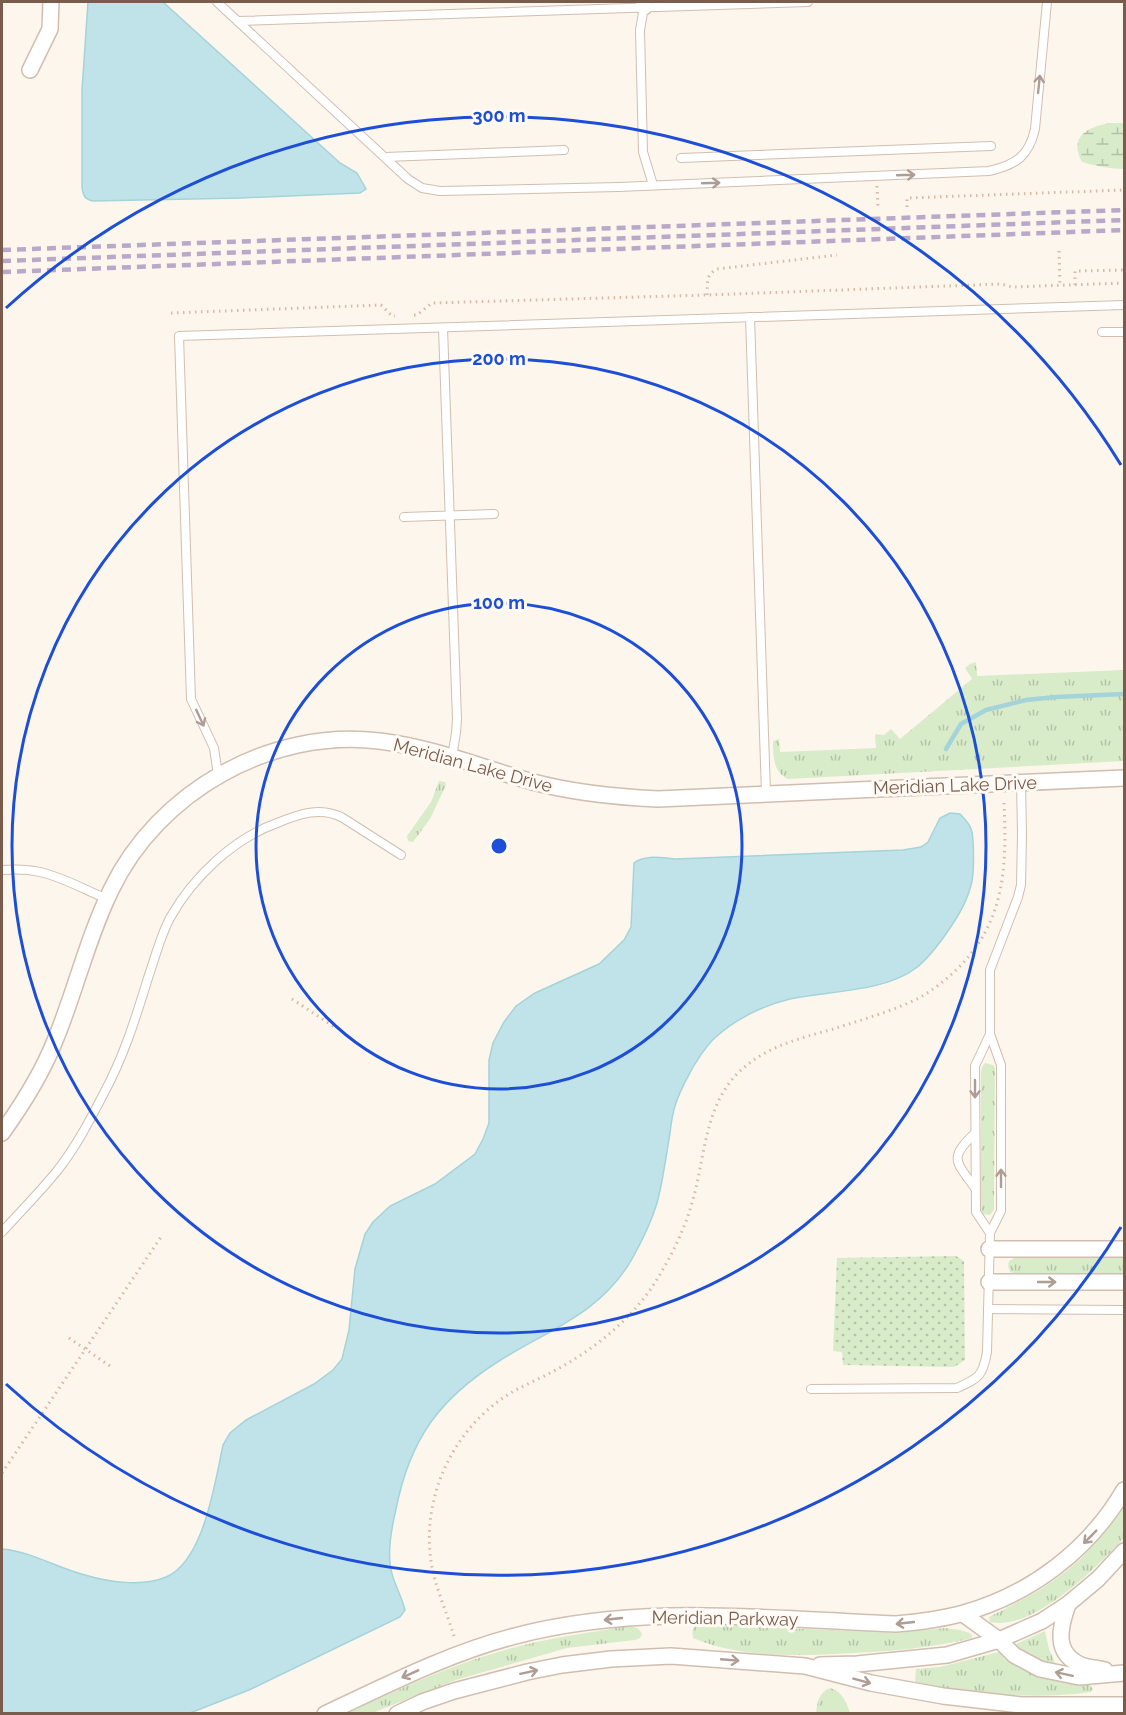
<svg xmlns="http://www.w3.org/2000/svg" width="1126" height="1715" viewBox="0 0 1126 1715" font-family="Raleway,sans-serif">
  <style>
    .grass { fill: url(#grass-tufts) }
    .wetland { fill: url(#wetland-marsh) }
    .park { fill: url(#park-dots) }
    .water { fill: #bfe3e8; stroke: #a5d3da; stroke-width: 1.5 }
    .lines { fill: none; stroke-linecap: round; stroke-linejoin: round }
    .stream { stroke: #a5d3da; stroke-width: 4.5 }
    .lane-casing { stroke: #d1beb0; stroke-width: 10 }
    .street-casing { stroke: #d1beb0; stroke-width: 18 }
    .path { stroke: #d9b8a5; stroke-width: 3; stroke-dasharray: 1.5 4.5; stroke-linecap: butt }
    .lane { stroke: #fff; stroke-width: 8 }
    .street { stroke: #fff; stroke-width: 15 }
    .rail { stroke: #b9a8c9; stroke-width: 4.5; stroke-dasharray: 9 6; stroke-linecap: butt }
    .oneway { stroke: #af9d94 }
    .ring { fill: none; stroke: #1d4ed8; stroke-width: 3 }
    .labels { text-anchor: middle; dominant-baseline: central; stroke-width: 6; stroke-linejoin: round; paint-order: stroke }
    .street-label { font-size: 18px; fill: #7a5c4d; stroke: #fffaf3 }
    .centre { fill: #1d4ed8; stroke: #fffaf3; stroke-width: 3 }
    .ring-label { font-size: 18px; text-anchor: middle; font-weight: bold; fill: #1d4ed8; stroke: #fffaf3; stroke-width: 6; stroke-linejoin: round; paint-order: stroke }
  </style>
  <defs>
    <pattern id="grass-tufts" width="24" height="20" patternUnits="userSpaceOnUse" patternTransform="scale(1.5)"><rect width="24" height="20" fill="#d8ecc9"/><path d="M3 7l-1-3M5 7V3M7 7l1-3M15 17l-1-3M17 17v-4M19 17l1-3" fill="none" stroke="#b4c2a5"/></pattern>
    <pattern id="wetland-marsh" width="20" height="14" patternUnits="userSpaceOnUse" patternTransform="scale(1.5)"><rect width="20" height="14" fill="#d8ecc9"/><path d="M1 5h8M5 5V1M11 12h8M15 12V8" fill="none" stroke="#b4c2a5"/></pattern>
    <pattern id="park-dots" width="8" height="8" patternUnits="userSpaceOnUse" patternTransform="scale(1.5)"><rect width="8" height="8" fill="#d8ecc9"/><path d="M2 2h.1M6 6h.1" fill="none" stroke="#b4c2a5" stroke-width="1.8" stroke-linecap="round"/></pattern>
  </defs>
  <rect width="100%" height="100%" fill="#fdf6ec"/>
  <g class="grass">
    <path d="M976 662 977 676 1124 670V761L788 779C773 772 773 756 773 741L779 739 780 752 876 748 875 734 884 735 891 729 900 739 972 679 965 668 970 664Z"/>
    <polygon points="439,781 445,782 446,785 430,819 413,842 408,841 407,836 431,802"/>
    <polygon points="985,1063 993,1065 995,1068 994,1210 990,1215 982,1214 981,1209 981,1072 982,1067"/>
    <polygon points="1016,1257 1124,1257 1124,1276 1016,1274 1010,1272 1008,1266 1009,1261"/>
    <path d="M1124 1507V1538C1097 1567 1033 1632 990 1622L989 1617C1010 1606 1031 1596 1050 1583 1080 1563 1104 1536 1124 1507Z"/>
    <path d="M698 1624 896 1633 945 1628 960 1630 970 1633 972 1635V1638C933 1648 893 1651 853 1653 801 1656 742 1659 693 1638 692 1631 692 1628 698 1624Z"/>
    <path d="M628 1626C634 1627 639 1627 642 1634L640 1638 635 1640 567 1648 456 1680 372 1713H347C393 1692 439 1670 488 1655 533 1640 581 1634 628 1626Z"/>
    <polygon points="1045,1631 1049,1649 1055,1663 1053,1665 1036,1659 1015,1647 1016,1644"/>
    <path d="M999 1652 1017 1666 1038 1676 1090 1685 1093 1689 1091 1692C1032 1700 973 1694 915 1682L916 1669 940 1667Z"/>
    <path d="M830 1688C842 1691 847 1703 850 1713H816C817 1703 819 1692 830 1688Z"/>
  </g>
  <path class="wetland" d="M1110 123H1124V169C1109 169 1097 166 1082 162 1068 136 1088 127 1110 123Z"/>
  <polygon class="park" points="956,1256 964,1261 965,1360 954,1367 843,1365 842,1352 833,1351 837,1258"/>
  <g class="water">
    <path d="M88 2H163L340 163 357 173 366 189 360 193 241 198 93 201C84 199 83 195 82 187V90Z"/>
    <path d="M950 813 960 814C965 819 971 825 972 832 974 844 974 870 972 881 968 900 959 915 948 931 939 944 929 958 916 968 885 992 827 991 790 999 764 1005 736 1019 717 1036 707 1044 700 1056 693 1067 686 1080 679 1092 675 1106 672 1115 671 1124 670 1133 666 1156 663 1181 657 1203 651 1223 642 1241 632 1259 600 1314 550 1329 499 1361 439 1399 410 1439 396 1509 392 1526 388 1545 390 1563 391 1580 401 1593 405 1610L400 1617 249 1690 190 1713H2V1549C30 1551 57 1568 85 1575 108 1582 143 1587 166 1577 204 1561 215 1482 223 1445L230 1433 246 1420 314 1384 333 1370 342 1359 349 1330 355 1269 365 1234 373 1222 390 1206 435 1184 475 1154 483 1139 489 1123V1060L493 1043 504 1022 516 1006 535 993 599 964 624 940 631 927 634 863C645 854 662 858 676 859L903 850 921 847 928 842 940 818Z"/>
  </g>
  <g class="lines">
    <polyline class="stream" points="946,749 961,724 986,710 1026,700 1056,697 1124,694"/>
    <defs>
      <g id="lane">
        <path d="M217 2 408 179 422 188 440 191 619 187 989 171C1016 165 1029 156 1035 129L1047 2"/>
        <polyline points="644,7 640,30 643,152 653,185"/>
        <polyline points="238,21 808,2"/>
        <polyline points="386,157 564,150"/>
        <polyline points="681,158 991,146"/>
        <polyline points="750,317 766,793"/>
        <polyline points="443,328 457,719 456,733 452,757"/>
        <polyline points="1102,332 1124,332"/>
        <polyline points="404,517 494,514"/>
        <polyline points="218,775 214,748 191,699 179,336 1124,305"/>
        <path d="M2 870C14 869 27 869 40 872 63 877 85 890 107 899"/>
        <polyline points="990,1034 975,1066 976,1212 990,1233"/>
        <path d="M975 1188C956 1161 948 1159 975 1133"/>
        <path d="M2 1232C20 1212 40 1192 57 1171 76 1147 90 1120 104 1093 124 1056 136 1017 148 978 155 958 160 937 170 918 193 877 233 839 277 823 299 814 321 806 343 818L401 855"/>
        <polyline points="988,1309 1124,1310"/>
        <path d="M811 1389 957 1388C979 1378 983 1376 987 1352L990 1233 1001 1211V1065L990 1034V970L1018 897 1021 885 1022 834 1021 782"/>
      </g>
      <g id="street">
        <polyline points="644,2 644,7"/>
        <polyline points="30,70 50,29 51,2"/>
        <path d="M2 1133C22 1105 41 1075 54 1043 75 993 87 939 111 890 158 792 270 728 379 741 432 747 482 768 533 782 574 793 616 797 658 799L1124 778"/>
        <polyline points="989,1249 1124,1249"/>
        <polyline points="989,1282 1124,1282"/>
        <path d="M1068 1604C1060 1627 1053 1653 1081 1665 1088 1668 1097 1668 1105 1670"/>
        <polyline points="963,1614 999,1640 1014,1655 1040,1669 1079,1677 1124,1673"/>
        <polyline points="820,1665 857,1664 947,1655 999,1640 1042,1621 1068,1604 1098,1579 1124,1551"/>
        <path d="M325 1714C387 1685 449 1653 515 1636 640 1603 769 1619 896 1624 919 1622 943 1619 964 1613 1031 1594 1089 1550 1124 1490"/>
        <polyline points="397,1714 422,1702 454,1691 527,1672 562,1665 611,1659 671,1656 805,1666 871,1683 943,1696 1021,1705 1124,1705"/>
      </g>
    </defs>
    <use href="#lane" class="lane-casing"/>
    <use href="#street" class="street-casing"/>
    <g class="path">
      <polyline points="877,186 878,208"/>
      <polyline points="907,207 907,198 1124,190"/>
      <polyline points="1059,251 1060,285"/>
      <polyline points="1075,285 1075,271 1124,270"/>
      <path d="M707 295C708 282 705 276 717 269L837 255"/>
      <polyline points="171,313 381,305 392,316 395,316"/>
      <polyline points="414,315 417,315 432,303 707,295 1001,284 1012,287 1124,283"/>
      <polyline points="292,999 336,1028"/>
      <polyline points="69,1338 110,1366"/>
      <polyline points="2,1473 161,1237"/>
      <path d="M454 1636C447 1613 434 1584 431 1561 421 1494 456 1424 514 1391 527 1384 541 1378 554 1371 593 1350 630 1321 654 1284 670 1259 684 1231 692 1203 705 1159 704 1107 738 1073 764 1047 798 1039 833 1029 861 1020 890 1012 917 999 930 992 942 983 953 973 1005 925 1007 869 1004 803"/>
    </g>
    <use href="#lane" class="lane"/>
    <use href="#street" class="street"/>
    <g class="rail">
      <polyline points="2,250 1124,210"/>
      <polyline points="2,261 1124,220"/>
      <polyline points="2,272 1124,230"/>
    </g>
  </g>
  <defs><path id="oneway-shaft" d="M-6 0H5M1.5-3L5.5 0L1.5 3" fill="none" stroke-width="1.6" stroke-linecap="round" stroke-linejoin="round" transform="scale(1.5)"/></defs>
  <g class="oneway">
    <use href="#oneway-shaft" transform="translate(1039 84) rotate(-84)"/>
    <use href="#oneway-shaft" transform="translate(906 175) rotate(-2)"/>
    <use href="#oneway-shaft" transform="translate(711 183) rotate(-2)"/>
    <use href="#oneway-shaft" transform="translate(200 718) rotate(65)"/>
    <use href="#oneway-shaft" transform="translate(975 1089) rotate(90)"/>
    <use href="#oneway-shaft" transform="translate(1001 1178) rotate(-90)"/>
    <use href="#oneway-shaft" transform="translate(1047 1282)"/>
    <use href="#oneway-shaft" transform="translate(1090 1537) rotate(135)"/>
    <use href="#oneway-shaft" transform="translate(613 1619) rotate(174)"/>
    <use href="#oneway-shaft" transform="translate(905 1623) rotate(174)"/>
    <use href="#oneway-shaft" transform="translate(730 1660) rotate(5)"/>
    <use href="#oneway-shaft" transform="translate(529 1672) rotate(-12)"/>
    <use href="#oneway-shaft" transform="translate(410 1674) rotate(156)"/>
    <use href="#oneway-shaft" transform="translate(1064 1674) rotate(-168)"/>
    <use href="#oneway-shaft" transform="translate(862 1681) rotate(15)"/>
  </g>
  <g class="ring">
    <circle cx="499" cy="846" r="243"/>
    <circle cx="499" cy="846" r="487"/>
    <path d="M1121 1227A730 730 0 0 1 6 1384M6 308A730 730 0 0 1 1121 465"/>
  </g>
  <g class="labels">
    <g class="street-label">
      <text transform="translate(473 765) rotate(15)">Meridian Lake Drive</text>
      <text transform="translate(955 785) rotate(-2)">Meridian Lake Drive</text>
      <text transform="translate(725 1618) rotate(1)">Meridian Parkway</text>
    </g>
  </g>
  <circle cx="499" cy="846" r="9" class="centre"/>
  <g class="ring-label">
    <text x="499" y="122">300 m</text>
    <text x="499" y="365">200 m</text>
    <text x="499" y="609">100 m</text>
  </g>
  <rect width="1126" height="1715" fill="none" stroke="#7a5c4d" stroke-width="6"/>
</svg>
